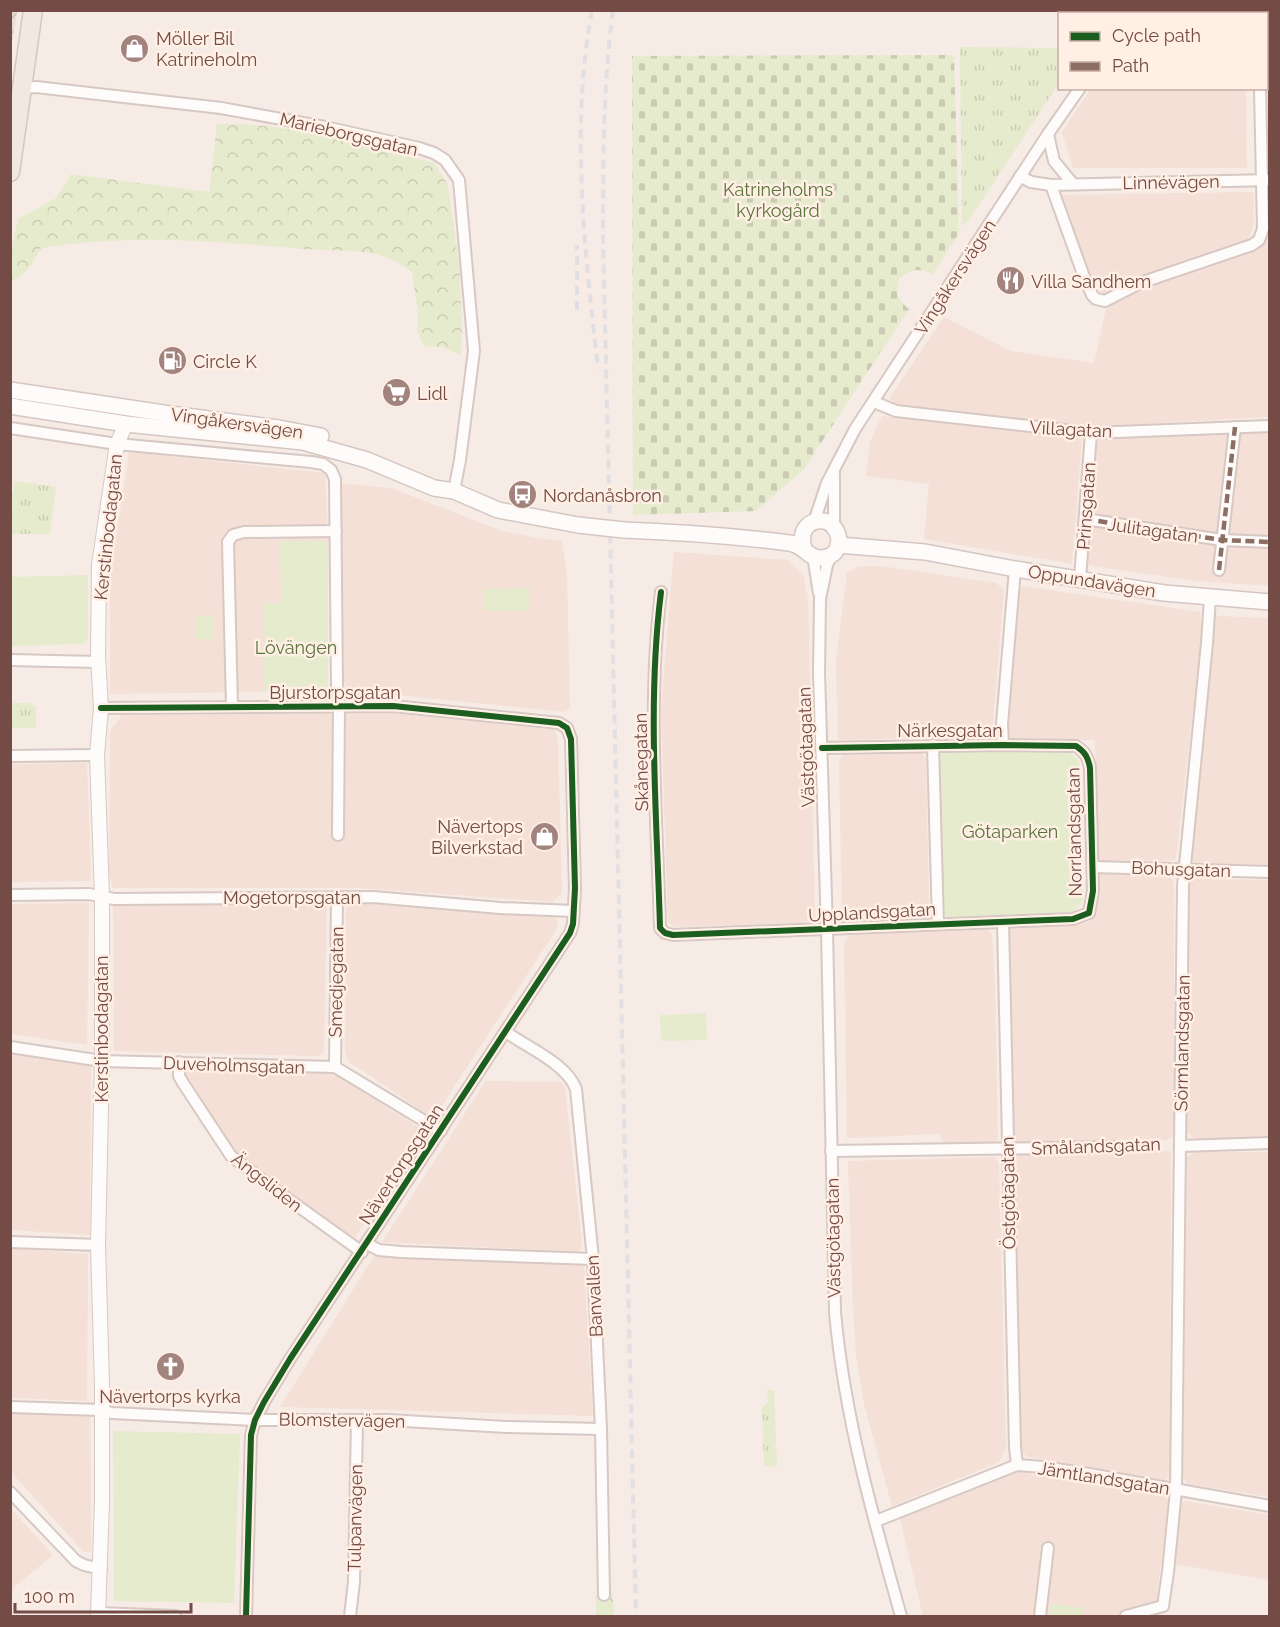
<svg xmlns="http://www.w3.org/2000/svg" width="1280" height="1627" viewBox="0 0 1280 1627" font-family="Raleway,sans-serif">
  <style>
    .residential { fill: #f4e0d6 }
    .industrial { fill: url(#industrial-furrows) }
    .grass { fill: url(#grass-tufts) }
    .forest { fill: url(#forest-crowns) }
    .cemetery { fill: url(#cemetery-stones) }
    .park { fill: #e7ebce }
    .lines { fill: none; stroke-linecap: round; stroke-linejoin: round }
    .minor-casing { stroke: #d7c8c3; stroke-width: 14 }
    .tertiary-casing { stroke: #d7c8c3; stroke-width: 16 }
    .secondary-casing { stroke: #d6c6c2; stroke-width: 18 }
    .primary-casing { stroke: #d5c6c2; stroke-width: 21 }
    .minor { stroke: #fefcfb; stroke-width: 10 }
    .tertiary { stroke: #fefcfb; stroke-width: 14 }
    .secondary { stroke: #fefcfb; stroke-width: 15 }
    .primary { stroke: #f2e8e2; stroke-width: 18 }
    .rail { stroke: #e2dfe3; stroke-width: 4; stroke-dasharray: 9 6; stroke-linecap: butt }
    .secondary-bridge-casing { stroke: #d6c6c2; stroke-width: 18; stroke-linecap: butt }
    .secondary-bridge { stroke: #fefcfb; stroke-width: 15 }
    .quiet { stroke: #8d6e63; stroke-width: 4.5; stroke-dasharray: 9 4.5; stroke-linecap: butt }
    .cycleway-casing { stroke: #ffefe5; stroke-width: 10 }
    .cycleway { stroke: #1b5e20; stroke-width: 6 }
    .labels { text-anchor: middle; dominant-baseline: central; stroke-width: 5; stroke-linejoin: round; paint-order: stroke }
    .poi-label { font-size: 18px; fill: #744b45; stroke: #ffefe5; text-anchor: start }
    .street-label { font-size: 18px; fill: #744b45; stroke: #ffefe5 }
    .park-label { font-size: 18px; fill: #59753a; stroke: #ffefe5 }
  </style>
  <defs>
    <pattern id="industrial-furrows" width="10" height="10" patternUnits="userSpaceOnUse" patternTransform="scale(1.5)"><rect width="10" height="10" fill="#e9dbd6"/><path d="M-1 1l2-2M0 10L10 0M9 11l2-2" fill="none" stroke="#cbbdb9"/></pattern>
    <pattern id="grass-tufts" width="24" height="20" patternUnits="userSpaceOnUse" patternTransform="scale(1.5)"><rect width="24" height="20" fill="#e7ebce"/><path d="M3 7l-1-3M5 7V3M7 7l1-3M15 17l-1-3M17 17v-4M19 17l1-3" fill="none" stroke="#cacbb2"/></pattern>
    <pattern id="forest-crowns" width="20" height="18" patternUnits="userSpaceOnUse" patternTransform="scale(1.5)"><rect width="20" height="18" fill="#e7ebce"/><path d="M2 6a3 3 0 1 1 6 0M12 15a3 3 0 1 1 6 0" fill="none" stroke="#cacbb2"/></pattern>
    <pattern id="cemetery-stones" width="16" height="16" patternUnits="userSpaceOnUse" patternTransform="scale(1.5)"><rect width="16" height="16" fill="#e7ebce"/><path d="M2 7V4a2 2 0 0 1 4 0v3zM10 15v-3a2 2 0 0 1 4 0v3z" fill="#cacbb2"/></pattern>
  </defs>
  <rect width="100%" height="100%" fill="#f6ebe5"/>
  <g class="residential">
    <polygon points="1149,11 1245,10 1245,13 1146,13"/>
    <polygon points="1263,11 1270,11 1269,164 1265,89 1266,14 1264,13"/>
    <polygon points="1091,89 1246,89 1247,168 1073,168 1062,132"/>
    <polygon points="1254,192 1254,222 1248,242 1128,281 1105,295 1093,289 1058,195"/>
    <polygon points="1265,192 1269,192 1269,417 1088,427 894,405 890,397 944,317 1011,351 1094,363 1106,309 1130,293 1254,250 1263,242"/>
    <polygon points="882,416 1082,438 1072,564 924,539 929,484 866,476 870,442"/>
    <polygon points="1269,432 1269,586 1194,581 1087,565 1094,443 1103,438"/>
    <polygon points="129,452 325,473 328,541 328,691 110,694 110,580"/>
    <polygon points="340,483 391,488 502,531 538,538 562,541 567,573 570,709 564,712 397,695 350,695 344,681"/>
    <polygon points="674,552 788,560 804,577 808,600 815,917 803,923 674,927 668,922 661,709"/>
    <polygon points="859,566 881,566 996,583 1004,590 992,735 978,737 838,740 836,660 847,573"/>
    <polygon points="1023,586 1200,612 1202,630 1176,859 1168,862 1102,861 1096,855 1095,740 1008,740 1018,592"/>
    <polygon points="1216,616 1269,618 1269,865 1195,864 1190,860"/>
    <polygon points="390,713 555,730 558,739 562,893 553,902 357,888 113,888 109,875 110,731 122,715"/>
    <polygon points="920,751 926,759 929,916 849,920 842,918 839,761 844,753"/>
    <polygon points="87,763 91,881 11,882 11,764"/>
    <polygon points="1097,873 1170,875 1174,883 1174,1136 1167,1140 1019,1143 1012,1137 1007,932 1012,927 1089,923 1096,908"/>
    <polygon points="1189,879 1269,880 1269,1137 1195,1139 1187,1132"/>
    <polygon points="327,900 324,1052 319,1056 114,1051 113,904"/>
    <polygon points="89,903 87,1045 11,1034 11,904"/>
    <polygon points="352,903 556,916 558,927 437,1113 427,1114 349,1062 345,1051 346,908"/>
    <polygon points="986,928 992,935 995,987 998,1137 996,1143 942,1144 941,1134 847,1138 844,941 851,935"/>
    <polygon points="11,1053 91,1065 90,1235 11,1230"/>
    <polygon points="189,1068 330,1071 421,1129 355,1238 232,1151 184,1075"/>
    <polygon points="486,1081 562,1082 565,1089 582,1244 579,1252 382,1242"/>
    <polygon points="1171,1151 1170,1472 1165,1480 1028,1457 1020,1450 1014,1155"/>
    <polygon points="1195,1152 1269,1152 1269,1497 1188,1484 1183,1476 1187,1157"/>
    <polygon points="994,1157 999,1164 1006,1449 999,1462 892,1506 864,1404 856,1354 853,1309 848,1161"/>
    <polygon points="11,1248 88,1254 87,1401 11,1398"/>
    <polygon points="374,1256 584,1264 593,1416 280,1407"/>
    <polygon points="11,1411 90,1414 91,1552 84,1552 11,1472"/>
    <polygon points="1020,1472 1165,1497 1169,1503 1157,1593 1163,1616 923,1616 900,1519"/>
    <polygon points="1185,1501 1269,1515 1269,1580 1175,1564 1181,1504"/>
    <polygon points="11,1509 53,1555 11,1590 10,1590"/>
  </g>
  <polygon class="industrial" points="10,11 17,11 11,49 10,49"/>
  <g class="grass">
    <polygon points="960,47 1060,48 1059,83 969,220 962,226"/>
    <polygon points="15,481 56,487 50,534 11,534 11,493 13,493"/>
    <polygon points="10,703 30,703 36,707 36,728 11,728"/>
    <polygon points="767,1390 774,1390 777,1467 764,1466 762,1408 768,1402"/>
  </g>
  <g class="forest">
    <path d="M217 124C290 122 363 146 434 163L448 185 452 215 459 264 462 323 461 355 441 347 424 346 417 331 418 313 412 272C401 264 389 257 375 254 352 249 326 251 302 249 216 241 127 234 41 248 34 260 25 278 11 281V253L18 219 56 198 71 174 209 192Z"/>
    <polygon points="613,1593 614,1616 597,1616 595,1596"/>
  </g>
  <path class="cemetery" d="M954 55 959 233 932 275C921 267 910 269 900 278 895 291 897 300 909 309L804 469 756 511 633 515 632 56Z"/>
  <g class="park">
    <polygon points="280,541 328,541 328,691 264,691 264,603 281,603"/>
    <polygon points="88,575 88,638 83,644 12,646 11,577"/>
    <polygon points="529,588 529,611 483,611 483,589"/>
    <rect x="196" y="616" width="18" height="23"/>
    <polygon points="936,749 1069,750 1079,762 1083,901 1073,912 949,918 941,911"/>
    <polygon points="706,1013 707,1040 661,1041 660,1015"/>
    <polygon points="113,1431 240,1434 234,1603 114,1601"/>
    <polygon points="1051,1603 1083,1608 1084,1615 1052,1616 1050,1615"/>
  </g>
  <g class="lines">
    <defs>
      <g id="minor">
        <polyline points="1258,10 1258,14"/>
        <polyline points="1133,14 1136,10"/>
        <polyline points="23,88 36,87 221,108 325,127 419,148 434,153 445,160 459,180 474,351 460,460 454,491"/>
        <polyline points="1048,134 1054,161 1073,184"/>
        <polyline points="1020,176 1031,182 1051,185 1270,180"/>
        <polyline points="1051,185 1083,274 1092,295 1096,299 1105,301 1140,283 1252,245 1259,240 1263,229 1260,88"/>
        <polyline points="874,402 896,411 1091,433 1270,426"/>
        <polyline points="10,428 117,444 311,462 323,464 331,470 335,479 337,685 339,706 338,835"/>
        <polyline points="1085,519 1222,540 1270,542"/>
        <polyline points="814,522 827,483 855,429 1048,134 1080,88"/>
        <polyline points="834,526 834,474"/>
        <path d="M832 554 827 565 820 599 819 673 827 930 835 1312C844 1415 873 1517 901 1616"/>
        <polyline points="813,556 819,593"/>
        <polyline points="1219,570 1235,427"/>
        <polyline points="1080,579 1091,433"/>
        <path d="M661 592C647 703 657 817 660 928L665 933 673 935 1073 919 1089 913 1093 891 1090 768C1088 757 1085 752 1076 746L1003 745 822 748"/>
        <polyline points="10,660 98,662"/>
        <polyline points="232,707 228,542 233,535 244,532 336,531"/>
        <polyline points="101,708 393,706 559,723 567,728 571,739 575,888 573,924 570,933 290,1359 264,1402 255,1420 251,1435 246,1616"/>
        <polyline points="933,745 938,924"/>
        <polyline points="1003,745 1002,724 1015,569"/>
        <polyline points="10,756 97,755"/>
        <polyline points="1093,867 1270,872"/>
        <polyline points="10,895 89,894 114,899 373,897 500,908 574,911"/>
        <polyline points="1003,922 1015,1447 1017,1465"/>
        <path d="M506 1032C528 1048 566 1063 576 1089L593 1259 601 1429 604 1595"/>
        <polyline points="10,1047 102,1061 335,1067 441,1131"/>
        <polyline points="179,1062 179,1076 183,1083 231,1156 281,1194 362,1252"/>
        <polyline points="335,1067 337,897"/>
        <polyline points="1181,1146 1270,1143"/>
        <polyline points="831,1151 1114,1147"/>
        <polyline points="10,1242 98,1245"/>
        <polyline points="367,1244 379,1250 401,1252 593,1259"/>
        <polyline points="10,1407 101,1410 112,1413 255,1420 388,1420 506,1427 601,1429"/>
        <polyline points="10,1492 76,1561 84,1565 101,1569"/>
        <polyline points="876,1521 1017,1465 1043,1467 1089,1474 1270,1506"/>
        <polyline points="99,1613 175,1616"/>
        <polyline points="350,1616 354,1582 357,1420"/>
        <polyline points="1040,1616 1048,1548"/>
        <polyline points="1126,1616 1163,1606 1168,1572 1176,1490 1183,886 1207,643 1210,598"/>
      </g>
      <polyline id="tertiary" points="98,1616 102,1502 102,1385 98,1245 102,1061 102,896 97,755 101,708 98,656 99,565 117,444 126,424"/>
      <g id="secondary">
        <polyline points="10,390 170,414 279,428 321,436"/>
        <polyline points="10,406 126,424 303,442 367,460 434,488 454,491 498,510 578,525"/>
        <path d="M624 530C679 532 734 536 789 543 805 545 808 559 821 558 843 557 844 532 828 522 810 517 798 530 804 548"/>
        <polyline points="838,545 925,552 1015,569 1164,593 1270,602"/>
      </g>
      <polyline id="primary" points="10,172 33,10"/>
    </defs>
    <use href="#minor" class="minor-casing"/>
    <use href="#tertiary" class="tertiary-casing"/>
    <use href="#secondary" class="secondary-casing"/>
    <use href="#primary" class="primary-casing"/>
    <use href="#minor" class="minor"/>
    <use href="#tertiary" class="tertiary"/>
    <use href="#secondary" class="secondary"/>
    <use href="#primary" class="primary"/>
    <g class="rail">
      <path d="M592 10C570 127 585 252 598 369"/>
      <path d="M613 10C603 87 603 162 603 239L636 1616"/>
      <polyline points="577,310 577,245"/>
    </g>
    <defs>
      <polyline id="secondary-bridge" points="578,525 624,530"/>
    </defs>
    <use href="#secondary-bridge" class="secondary-bridge-casing"/>
    <use href="#secondary-bridge" class="secondary-bridge"/>
    <g class="quiet">
      <polyline points="1085,519 1222,540 1270,542"/>
      <polyline points="1219,570 1235,427"/>
    </g>
    <defs>
      <g id="cycleway">
        <path d="M661 592C647 703 657 817 660 928L665 933 673 935 1073 919 1089 913 1093 891 1090 768C1088 757 1085 752 1076 746L1003 745 822 748"/>
        <polyline points="101,708 393,706 559,723 567,728 571,739 575,888 573,924 570,933 290,1359 264,1402 255,1420 251,1435 246,1616"/>
      </g>
    </defs>
    <use href="#cycleway" class="cycleway-casing"/>
    <use href="#cycleway" class="cycleway"/>
  </g>
  <defs>
    <symbol id="shop-disc" viewBox="-11 -11 22 22"><circle r="9.5" fill="#a2837d" stroke="#ffefe5"/><path d="M-5-2.5h2.3a2.7 3.5 0 0 1 5.4 0H5L5.5 6h-11ZM-1.5-2.5h3a1.5 2.3 0 0 0-3 0Z" fill="#fff"/></symbol>
    <symbol id="restaurant-disc" viewBox="-11 -11 22 22"><circle r="9.5" fill="#a2837d" stroke="#ffefe5"/><path d="M-5-6h1v4h1v-4h1v4h1v-4h1v5L-1.5 .5V6h-2V.5L-5-1ZM5-6V6H3V1.5H1.5Q1.5-4 5-6Z" fill="#fff"/></symbol>
    <symbol id="fuel-disc" viewBox="-11 -11 22 22"><circle r="9.5" fill="#a2837d" stroke="#ffefe5"/><path d="M-5.5-6h7V0h2V4h1.3V-2.5L3-4.5l.8-.8L6-3V5H2.5V1h-1V6h-7ZM-4.2-4.7v3.2H.2V-4.7Z" fill="#fff"/></symbol>
    <symbol id="supermarket-disc" viewBox="-11 -11 22 22"><circle r="9.5" fill="#a2837d" stroke="#ffefe5"/><path d="M-6-5.5h2.5l.6 2H6L4.5 2H-2.5L-4.4-4H-6ZM-1.5 3.2a1.3 1.3 0 1 0 .1 0ZM3 3.2a1.3 1.3 0 1 0 .1 0Z" fill="#fff"/></symbol>
    <symbol id="bus-disc" viewBox="-11 -11 22 22"><circle r="9.5" fill="#a2837d" stroke="#ffefe5"/><path d="M-5-6H5V4H4V6H2V4H-2V6H-4V4H-5ZM-3.5-4V0h7V-4ZM-3.5 1.2v1.5H-2V1.2ZM2 1.2v1.5H3.5V1.2Z" fill="#fff"/></symbol>
    <symbol id="church-disc" viewBox="-11 -11 22 22"><circle r="9.5" fill="#a2837d" stroke="#ffefe5"/><path d="M-1.2-6h2.4v3.5h3.3v2.4h-3.3V6h-2.4V-.1h-3.3v-2.4h3.3Z" fill="#fff"/></symbol>
  </defs>
  <g fill-rule="evenodd">
    <use href="#shop-disc" x="118" y="32" width="33" height="33"/>
    <use href="#restaurant-disc" x="994" y="264" width="33" height="33"/>
    <use href="#fuel-disc" x="156" y="344" width="33" height="33"/>
    <use href="#supermarket-disc" x="380" y="376" width="33" height="33"/>
    <use href="#bus-disc" x="506" y="478" width="33" height="33"/>
    <use href="#shop-disc" x="528" y="820" width="33" height="33"/>
    <use href="#church-disc" x="154" y="1350" width="33" height="33"/>
  </g>
  <g class="labels">
    <g class="poi-label">
      <text x="156" y="38">Möller Bil<tspan x="156" dy="21">Katrineholm</tspan></text>
      <text x="1031" y="281">Villa Sandhem</text>
      <text x="193" y="361">Circle K</text>
      <text x="417" y="393">Lidl</text>
      <text x="543" y="495">Nordanåsbron</text>
      <text x="523" y="826" text-anchor="end">Nävertops<tspan x="523" dy="21">Bilverkstad</tspan></text>
      <text x="170" y="1396" text-anchor="middle">Nävertorps kyrka</text>
    </g>
    <g class="street-label">
      <text transform="translate(349 134) rotate(13)">Marieborgsgatan</text>
      <text transform="translate(1171 182) rotate(-1)">Linnévägen</text>
      <text transform="translate(955 277) rotate(-57)">Vingåkersvägen</text>
      <text transform="translate(237 423) rotate(8)">Vingåkersvägen</text>
      <text transform="translate(1071 429) rotate(3)">Villagatan</text>
      <text transform="translate(1086 506) rotate(-86)">Prinsgatan</text>
      <text transform="translate(108 527) rotate(-84)">Kerstinbodagatan</text>
      <text transform="translate(1153 530) rotate(8)">Julitagatan</text>
      <text transform="translate(1092 581) rotate(9)">Oppundavägen</text>
      <text x="335" y="692">Bjurstorpsgatan</text>
      <text x="950" y="730">Närkesgatan</text>
      <text transform="translate(806 747) rotate(-92)">Västgötagatan</text>
      <text transform="translate(641 762) rotate(-91)">Skånegatan</text>
      <text transform="translate(1074 832) rotate(-91)">Norrlandsgatan</text>
      <text transform="translate(1181 869) rotate(2)">Bohusgatan</text>
      <text x="292" y="897">Mogetorpsgatan</text>
      <text transform="translate(872 912) rotate(-3)">Upplandsgatan</text>
      <text transform="translate(336 982) rotate(-89)">Smedjegatan</text>
      <text transform="translate(101 1029) rotate(-90)">Kerstinbodagatan</text>
      <text transform="translate(1182 1043) rotate(-89)">Sörmlandsgatan</text>
      <text transform="translate(234 1065) rotate(2)">Duveholmsgatan</text>
      <text transform="translate(1096 1146) rotate(-2)">Smålandsgatan</text>
      <text transform="translate(401 1164) rotate(-57)">Nävertorpsgatan</text>
      <text transform="translate(267 1182) rotate(38)">Ängsliden</text>
      <text transform="translate(1008 1193) rotate(-91)">Östgötagatan</text>
      <text transform="translate(833 1238) rotate(-91)">Västgötagatan</text>
      <text transform="translate(594 1296) rotate(-93)">Banvallen</text>
      <text transform="translate(342 1420) rotate(1)">Blomstervägen</text>
      <text transform="translate(1104 1478) rotate(9)">Jämtlandsgatan</text>
      <text transform="translate(355 1518) rotate(-89)">Tulpanvägen</text>
    </g>
    <g class="park-label">
      <text x="778" y="189">Katrineholms<tspan x="778" dy="21">kyrkogård</tspan></text>
      <text x="296" y="647">Lövängen</text>
      <text x="1010" y="831">Götaparken</text>
    </g>
  </g>
  <rect width="1280" height="1627" fill="none" stroke="#744b45" stroke-width="24"/>
  <rect x="1058" y="12" width="210" height="78" fill="#ffefe5" stroke="#c7ada5" stroke-width="1.5"/>
  <rect x="1070" y="32" width="30" height="9" fill="#1b5e20" stroke="#c7ada5" stroke-width="1.5"/>
  <text x="1112" y="42" font-size="18" fill="#744b45">Cycle path</text>
  <rect x="1070" y="62" width="30" height="9" fill="#8d6e63" stroke="#c7ada5" stroke-width="1.5"/>
  <text x="1112" y="72" font-size="18" fill="#744b45">Path</text>
  <path d="M15 1603v9h176v-9" fill="none" stroke="#744b45" stroke-width="3"/>
  <text x="24" y="1603" font-size="18" fill="#744b45" stroke="#ffefe5" stroke-width="4.5" paint-order="stroke">100 m</text>
</svg>
